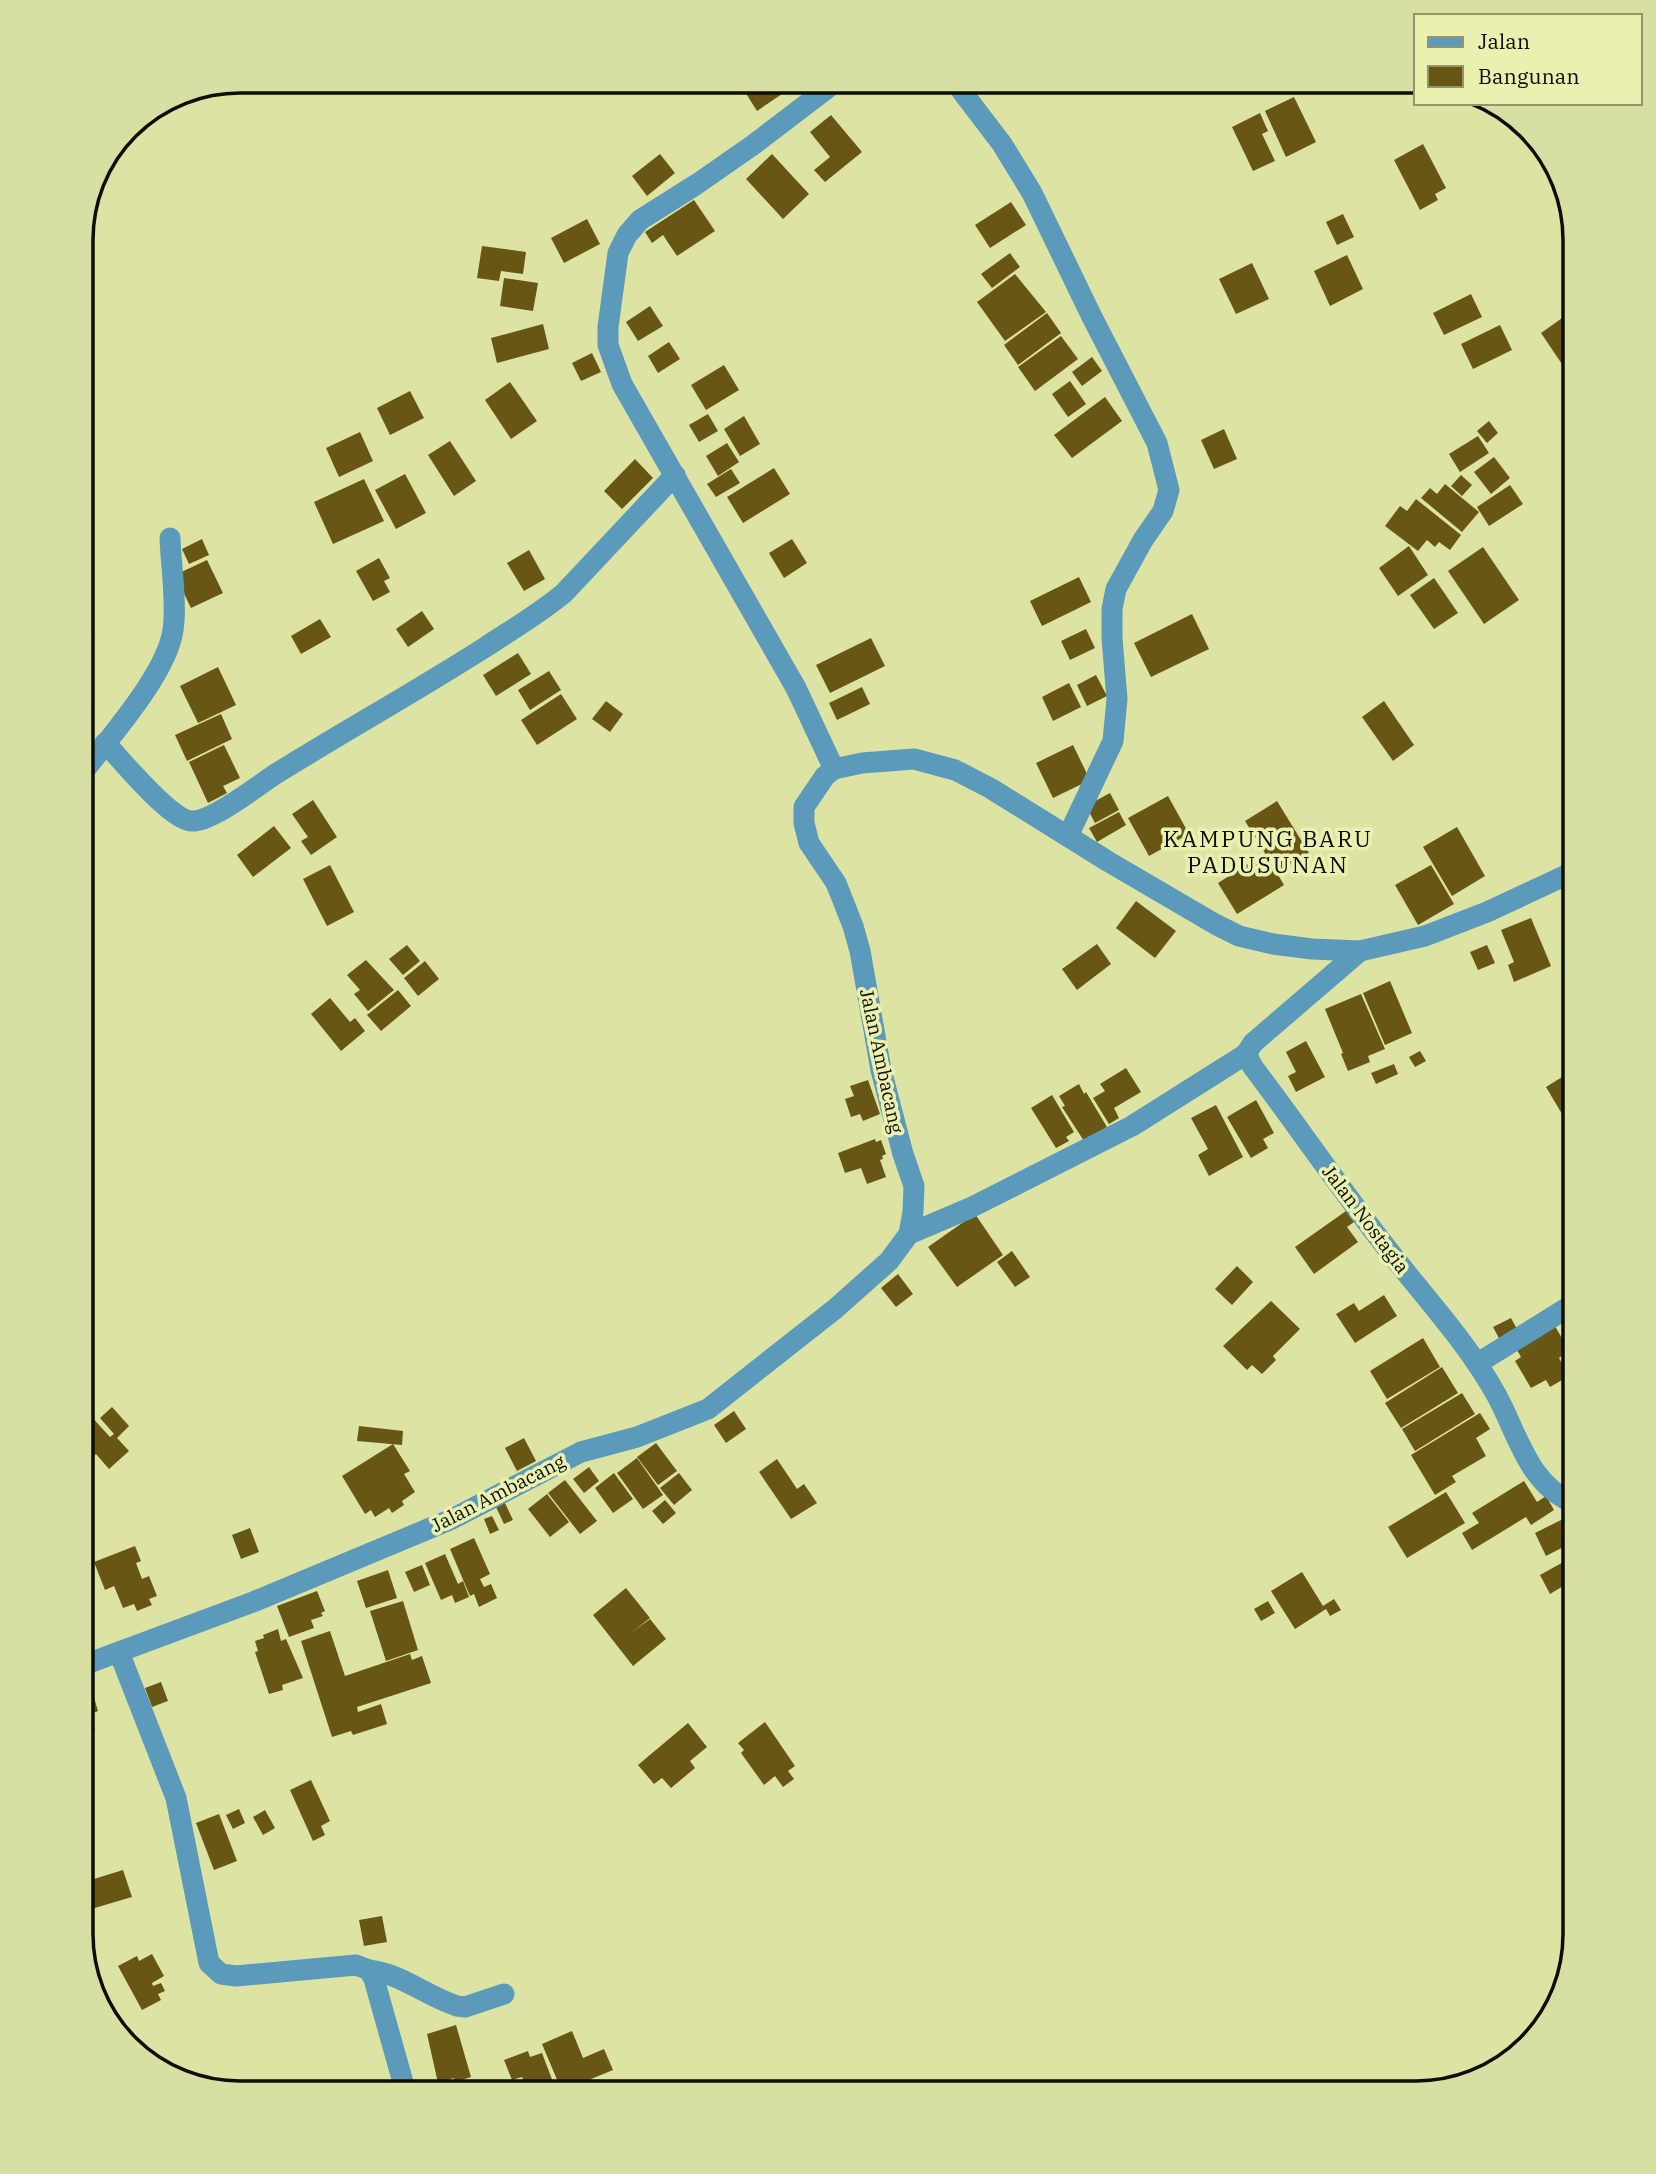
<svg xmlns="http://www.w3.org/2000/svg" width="1656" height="2174" viewBox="0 0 1656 2174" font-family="'IBM Plex Serif',serif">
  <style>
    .building { fill: #685615 }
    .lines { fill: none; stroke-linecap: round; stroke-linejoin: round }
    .minor { stroke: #5b9abb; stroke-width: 21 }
    .labels { text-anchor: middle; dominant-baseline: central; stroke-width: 7; stroke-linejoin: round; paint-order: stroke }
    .street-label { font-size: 19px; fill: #0d0e00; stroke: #eaf1b0 }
    .quarter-label { font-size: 23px; letter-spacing: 2px; fill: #0d0e00; stroke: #eaf1b0 }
    .rim { fill: none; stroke: #0d0e00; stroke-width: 3.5 }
  </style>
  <rect width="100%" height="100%" fill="#dde4a3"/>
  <g class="building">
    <polygon points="761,81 772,81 782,94 757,111 745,92"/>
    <polygon points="1294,97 1316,142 1286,157 1265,111"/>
    <polygon points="1260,113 1268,131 1262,134 1275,161 1253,171 1232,127"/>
    <polygon points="831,115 862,152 825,182 814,170 830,157 810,132"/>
    <polygon points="1423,144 1446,188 1435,194 1438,200 1420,210 1394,160"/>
    <polygon points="660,154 675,173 647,196 632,176"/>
    <polygon points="772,154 809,194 783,219 746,179"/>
    <polygon points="694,200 715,231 677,256 663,235 652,243 645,232"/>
    <polygon points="1011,202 1026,225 990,248 975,225"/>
    <polygon points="1343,214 1354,237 1337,245 1326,222"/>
    <polygon points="587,219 600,244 564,263 551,238"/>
    <polygon points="482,246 526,252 523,274 501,271 499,281 477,278"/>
    <polygon points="1010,253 1020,267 992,288 981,274"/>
    <polygon points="1347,255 1363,289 1330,306 1314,271"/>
    <polygon points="1252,263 1269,299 1236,314 1219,279"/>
    <polygon points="1015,274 1046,312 1005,341 977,302"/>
    <polygon points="504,278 538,283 533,311 500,306"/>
    <polygon points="1471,294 1482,317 1444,335 1433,313"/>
    <polygon points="650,306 663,326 638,341 626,322"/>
    <polygon points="1047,313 1061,333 1018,365 1004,345"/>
    <polygon points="1565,316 1575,332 1575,368 1568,373 1541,333"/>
    <polygon points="543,324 549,349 497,363 491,338"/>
    <polygon points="1500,325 1512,350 1473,369 1461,344"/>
    <polygon points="1061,336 1078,359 1035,391 1018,367"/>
    <polygon points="669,342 680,359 658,373 648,356"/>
    <polygon points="592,353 601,372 581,381 572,363"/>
    <polygon points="1092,357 1102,371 1082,386 1072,372"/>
    <polygon points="724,365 739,390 706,410 691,385"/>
    <polygon points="1070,381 1086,404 1068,417 1052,394"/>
    <polygon points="510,382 537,421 511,439 485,400"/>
    <polygon points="410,391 424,418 390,435 377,408"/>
    <polygon points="1105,397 1122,421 1072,458 1054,435"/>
    <polygon points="708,414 718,431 699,442 689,425"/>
    <polygon points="744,416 760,444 740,456 724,429"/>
    <polygon points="1489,421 1498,433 1487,443 1477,431"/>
    <polygon points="1224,429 1237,459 1214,469 1201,440"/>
    <polygon points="360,432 373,461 339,477 326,448"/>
    <polygon points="1478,436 1489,453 1460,472 1449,454"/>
    <polygon points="450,441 476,481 454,496 428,455"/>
    <polygon points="727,443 739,462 718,476 706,456"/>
    <polygon points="1494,457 1510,478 1491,494 1474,472"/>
    <polygon points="635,459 653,478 622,509 604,491"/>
    <polygon points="774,468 790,494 743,523 727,497"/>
    <polygon points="731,469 740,483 716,497 707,484"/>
    <polygon points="405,474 426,513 396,529 375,490"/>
    <polygon points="1461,475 1472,485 1462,496 1451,486"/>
    <polygon points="364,479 384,521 333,544 314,502"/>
    <polygon points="1445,484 1479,512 1462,532 1421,498 1430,488 1437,494"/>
    <polygon points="1510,485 1523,504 1489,526 1477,507"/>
    <polygon points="1416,499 1461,535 1450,550 1439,542 1435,547 1427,540 1418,551 1385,526 1400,506 1407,511"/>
    <polygon points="202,539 209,555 189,564 182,549"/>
    <polygon points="792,539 807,563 784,578 769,553"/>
    <polygon points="1409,546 1428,575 1398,596 1379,568"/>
    <polygon points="1483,547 1519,600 1484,624 1448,571"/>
    <polygon points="529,550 545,579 524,591 507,563"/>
    <polygon points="379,558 390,578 384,581 390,592 373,601 356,571"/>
    <polygon points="207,560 223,593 191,608 175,575"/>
    <polygon points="1079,577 1091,602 1042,626 1030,601"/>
    <polygon points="1434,578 1458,613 1434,629 1410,595"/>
    <polygon points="422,611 434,629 408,647 396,629"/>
    <polygon points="1192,614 1209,649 1151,677 1134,643"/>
    <polygon points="320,619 331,637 301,654 291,636"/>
    <polygon points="1086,629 1095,648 1070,660 1061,641"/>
    <polygon points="871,638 885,666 830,693 816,665"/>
    <polygon points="518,653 531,674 496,696 483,675"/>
    <polygon points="218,667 236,705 198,723 180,686"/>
    <polygon points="549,671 561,690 530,710 518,690"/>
    <polygon points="1096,675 1107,696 1087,706 1077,685"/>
    <polygon points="1069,683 1081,707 1053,721 1042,697"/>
    <polygon points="862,687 870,704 837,720 829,703"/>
    <polygon points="561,694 577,719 537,745 521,720"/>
    <polygon points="606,701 623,714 610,732 592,719"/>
    <polygon points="1384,701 1414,745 1393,761 1362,717"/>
    <polygon points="221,714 232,739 187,761 175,735"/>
    <polygon points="224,745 240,778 223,786 227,793 208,803 189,762"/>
    <polygon points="1073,745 1090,780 1053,798 1036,763"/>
    <polygon points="1110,793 1119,810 1095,823 1086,806"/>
    <polygon points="1168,796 1189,834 1149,856 1128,818"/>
    <polygon points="313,800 337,837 311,855 301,841 308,837 292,814"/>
    <polygon points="1277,801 1309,853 1277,873 1284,885 1237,914 1218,883 1265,853 1245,821"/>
    <polygon points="1119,812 1126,825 1097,842 1089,828"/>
    <polygon points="274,826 291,848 253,877 237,855"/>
    <polygon points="1457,827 1485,876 1452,896 1423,847"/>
    <polygon points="330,865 354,912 327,926 303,879"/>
    <polygon points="1431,865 1454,904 1418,925 1395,885"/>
    <polygon points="1136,901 1176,931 1155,958 1116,928"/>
    <polygon points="1531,918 1551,966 1514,982 1508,965 1514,962 1501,930"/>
    <polygon points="1097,944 1111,964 1077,990 1062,969"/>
    <polygon points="407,945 420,961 403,975 389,959"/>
    <polygon points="1487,945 1495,963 1478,970 1470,952"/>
    <polygon points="366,960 394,990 368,1011 354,994 360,990 347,975"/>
    <polygon points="425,961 439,979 418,996 404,978"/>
    <polygon points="1390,981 1412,1033 1385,1045 1363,993"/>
    <polygon points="398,990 411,1006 381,1031 367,1015"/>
    <polygon points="1361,994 1385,1049 1368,1056 1370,1062 1348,1071 1341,1054 1343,1053 1325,1009"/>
    <polygon points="330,998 350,1022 355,1018 365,1031 341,1051 311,1014"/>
    <polygon points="1306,1041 1325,1077 1296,1092 1288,1076 1296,1072 1286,1052"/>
    <polygon points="1420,1051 1426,1061 1415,1067 1409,1057"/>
    <polygon points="1394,1064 1398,1074 1376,1084 1371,1073"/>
    <polygon points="1126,1068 1141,1092 1114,1108 1119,1118 1109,1124 1093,1098 1105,1091 1100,1084"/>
    <polygon points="1575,1069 1575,1105 1562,1114 1546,1087"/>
    <polygon points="868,1080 880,1114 863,1121 860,1114 851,1117 845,1099 854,1096 850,1086"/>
    <polygon points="1079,1084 1084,1094 1086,1092 1107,1127 1084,1141 1062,1107 1065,1106 1059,1096"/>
    <polygon points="1052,1095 1074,1132 1066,1137 1069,1141 1056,1148 1031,1108"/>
    <polygon points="1256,1100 1274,1133 1263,1139 1268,1148 1251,1158 1227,1117"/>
    <polygon points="1216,1105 1243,1157 1209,1176 1198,1155 1208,1149 1191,1118"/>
    <polygon points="875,1139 876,1142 881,1140 886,1154 882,1156 883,1159 880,1160 886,1177 867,1184 861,1168 845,1173 838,1153"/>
    <polygon points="1346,1211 1354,1222 1347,1227 1358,1242 1314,1274 1295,1247"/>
    <polygon points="975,1214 1003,1255 957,1287 928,1247"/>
    <polygon points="1012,1251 1030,1277 1015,1287 997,1262"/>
    <polygon points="1237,1266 1253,1282 1232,1305 1215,1289"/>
    <polygon points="898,1274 913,1294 896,1307 881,1288"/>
    <polygon points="1384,1295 1397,1316 1355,1343 1336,1314 1354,1303 1359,1311"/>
    <polygon points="1271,1301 1300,1329 1273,1356 1276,1360 1262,1374 1252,1365 1247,1370 1223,1346"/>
    <polygon points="1511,1318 1518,1331 1500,1340 1493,1327"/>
    <polygon points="1552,1321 1570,1352 1575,1349 1575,1369 1573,1371 1563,1355 1559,1358 1569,1376 1550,1387 1546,1380 1531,1388 1515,1361 1521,1357 1517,1350"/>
    <polygon points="1423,1338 1440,1367 1387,1399 1370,1371"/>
    <polygon points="1442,1367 1458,1393 1401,1428 1385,1403"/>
    <polygon points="1462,1393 1475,1414 1415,1451 1402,1429"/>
    <polygon points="112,1407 129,1426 117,1438 129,1451 109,1469 96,1454 89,1460 81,1452 81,1421 89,1414 110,1437 114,1434 100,1418"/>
    <polygon points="734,1411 746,1429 726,1443 714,1425"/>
    <polygon points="1480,1413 1490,1429 1476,1438 1486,1456 1452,1476 1456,1482 1435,1495 1411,1455"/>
    <polygon points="359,1426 403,1431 402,1445 357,1441"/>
    <polygon points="524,1438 536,1461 517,1471 505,1448"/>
    <polygon points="656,1443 677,1471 658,1485 637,1457"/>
    <polygon points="393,1444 410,1471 404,1474 415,1492 402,1501 404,1505 392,1513 389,1508 375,1517 371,1510 365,1514 342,1476"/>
    <polygon points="637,1458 663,1495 643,1509 617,1473"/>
    <polygon points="777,1459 797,1489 804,1484 817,1503 791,1519 759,1472"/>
    <polygon points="589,1467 599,1481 584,1493 573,1479"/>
    <polygon points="614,1473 633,1499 613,1513 595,1488"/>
    <polygon points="679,1473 692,1490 674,1505 660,1488"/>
    <polygon points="565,1480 597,1521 580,1534 548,1493"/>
    <polygon points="1524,1481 1537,1502 1546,1496 1554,1510 1531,1525 1526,1517 1472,1550 1462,1533 1479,1523 1472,1513"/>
    <polygon points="1446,1492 1465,1523 1407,1558 1388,1527"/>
    <polygon points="547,1494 569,1522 550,1537 528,1509"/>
    <polygon points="665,1500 676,1513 663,1524 652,1511"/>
    <polygon points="505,1503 513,1520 504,1524 496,1507"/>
    <polygon points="492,1516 499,1530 490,1534 484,1519"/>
    <polygon points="1569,1516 1575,1530 1575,1541 1546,1556 1535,1533"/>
    <polygon points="250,1528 259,1552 241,1559 232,1535"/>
    <polygon points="474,1538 490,1574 480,1579 484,1587 491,1584 497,1598 479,1607 474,1594 470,1596 450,1549"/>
    <polygon points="135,1546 141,1561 136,1563 142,1579 149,1576 157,1596 149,1599 152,1605 137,1611 134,1604 123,1608 114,1586 105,1590 94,1562"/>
    <polygon points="445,1554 458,1584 463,1581 469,1597 455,1603 452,1595 441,1600 425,1563"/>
    <polygon points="1567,1560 1575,1579 1550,1594 1540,1575"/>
    <polygon points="422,1565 430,1585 414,1592 405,1572"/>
    <polygon points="388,1570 397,1598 366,1608 357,1581"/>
    <polygon points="1302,1572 1323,1606 1334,1599 1341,1610 1330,1616 1326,1609 1295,1629 1271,1591"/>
    <polygon points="626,1588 650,1618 631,1633 650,1619 666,1639 633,1666 593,1615"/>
    <polygon points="317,1591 325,1611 321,1613 323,1616 311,1620 314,1628 289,1637 277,1606"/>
    <polygon points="403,1601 418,1650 386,1661 370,1611"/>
    <polygon points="1268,1601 1275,1613 1261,1621 1254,1609"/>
    <polygon points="278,1629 281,1641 286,1639 303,1678 282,1685 283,1690 269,1694 255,1652 258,1651 255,1641 264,1638 263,1635"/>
    <polygon points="330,1631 345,1676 410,1654 412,1660 422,1656 431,1683 357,1707 358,1712 381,1704 387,1724 353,1735 351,1731 332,1737 301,1641"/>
    <polygon points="88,1677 98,1711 90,1714 95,1730 81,1734 81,1680"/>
    <polygon points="161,1682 168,1701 152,1707 145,1688"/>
    <polygon points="765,1722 795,1766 788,1771 794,1779 783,1787 775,1776 764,1785 741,1753 744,1750 738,1743"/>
    <polygon points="688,1723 707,1747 690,1761 695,1768 671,1788 662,1778 654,1784 638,1765"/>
    <polygon points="311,1780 330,1821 321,1826 325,1835 313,1841 290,1790"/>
    <polygon points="239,1809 245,1823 233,1829 226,1815"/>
    <polygon points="265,1810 275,1828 263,1835 253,1817"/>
    <polygon points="219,1814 237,1861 214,1870 196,1823"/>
    <polygon points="123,1870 132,1897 81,1912 81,1883"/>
    <polygon points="382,1916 387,1942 364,1946 359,1920"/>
    <polygon points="152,1954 164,1976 152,1983 153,1986 161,1983 165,1991 158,1994 161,2000 142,2010 118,1966 137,1956 139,1961"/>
    <polygon points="456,2025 471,2077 455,2082 454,2078 438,2083 427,2034"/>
    <polygon points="572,2031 583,2058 604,2049 613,2070 591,2079 596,2091 591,2093 531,2093 558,2082 542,2044"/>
    <polygon points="528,2051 530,2057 542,2053 553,2082 528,2092 522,2077 512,2080 504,2060"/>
  </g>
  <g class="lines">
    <g class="minor">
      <polyline points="954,81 1002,144 1032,193 1092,317 1157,443 1169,490 1163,511 1143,540 1116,589 1112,609 1112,638 1117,699 1113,741 1068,836"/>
      <path d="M105 743C122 760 169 819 191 821 210 823 256 787 274 775 343 732 415 692 484 648 511 630 539 614 564 593L675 475"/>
      <polyline points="834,769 796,688 622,384 608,345 608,327 618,253 627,235 640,220 697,184 753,145 837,81"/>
      <path d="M81 775C108 739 167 674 173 630 177 604 171 566 170 538"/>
      <path d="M1360 951 1253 1043 1246 1054 1253 1067C1299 1128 1342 1191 1389 1251 1426 1299 1467 1342 1497 1396 1519 1437 1528 1484 1575 1504"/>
      <polyline points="909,1234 970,1208 1132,1126 1246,1054"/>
      <polyline points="1478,1363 1575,1303"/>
      <polyline points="119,1652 176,1798 209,1963 221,1974 236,1976 356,1965 369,1970 374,1979 406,2093"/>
      <polyline points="81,1666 253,1602 452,1519 581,1452 637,1437 708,1409 835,1309 889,1261 909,1234 913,1212 914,1186 903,1154 881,1070 860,951 853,926 836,883 809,843 804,823 804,807 825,776 834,769 862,763 914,759 955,770 990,788 1109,862 1215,924 1239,936 1273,944 1312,949 1360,951 1425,936 1487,912 1575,871"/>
      <path d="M369 1970C402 1974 426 1996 457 2006L465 2007 504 1994"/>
    </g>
  </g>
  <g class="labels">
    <g class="street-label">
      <text transform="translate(882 1061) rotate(78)">Jalan Ambacang</text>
      <text transform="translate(1366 1219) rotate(53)">Jalan Nostagia</text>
      <text transform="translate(498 1493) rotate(-27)">Jalan Ambacang</text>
    </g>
    <g class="quarter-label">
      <text x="1268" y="838">KAMPUNG BARU<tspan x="1268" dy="26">PADUSUNAN</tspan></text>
    </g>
  </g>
  <path d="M0 0H1656V2174H0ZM240 93H1416A147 147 0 0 1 1563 240V1934A147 147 0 0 1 1416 2081H240A147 147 0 0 1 93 1934V240A147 147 0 0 1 240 93Z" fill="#d8dfa2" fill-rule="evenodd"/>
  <path class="rim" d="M240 93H1416A147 147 0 0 1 1563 240V1934A147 147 0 0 1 1416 2081H240A147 147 0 0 1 93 1934V240A147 147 0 0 1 240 93Z"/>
  <rect x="1414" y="14" width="228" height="91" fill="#eaf1b0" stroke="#92966a" stroke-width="2"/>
  <rect x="1428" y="37" width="35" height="10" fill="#5b9abb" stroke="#92966a" stroke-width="2"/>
  <text x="1478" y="49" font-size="21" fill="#0d0e00">Jalan</text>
  <rect x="1428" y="66" width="35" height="21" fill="#685615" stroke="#92966a" stroke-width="2"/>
  <text x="1478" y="84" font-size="21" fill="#0d0e00">Bangunan</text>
</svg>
